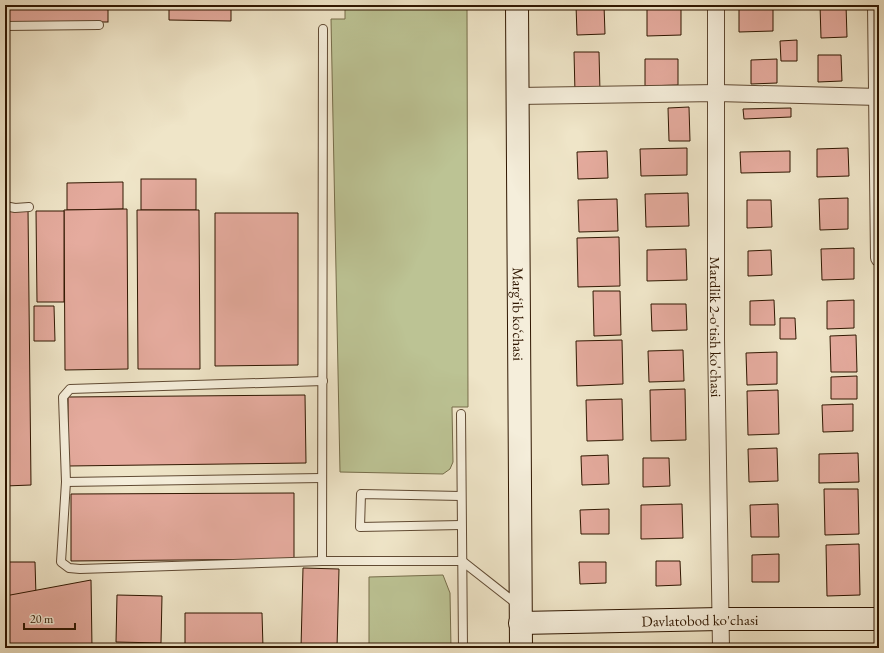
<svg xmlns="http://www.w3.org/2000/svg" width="884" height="653" viewBox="0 0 884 653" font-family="'EB Garamond',serif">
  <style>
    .green { fill: #bcc394; stroke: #766d4a }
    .building { fill: #e5ab9e; stroke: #301701 }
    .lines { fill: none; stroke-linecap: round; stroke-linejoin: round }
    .lane-casing { stroke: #604a33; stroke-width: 10 }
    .street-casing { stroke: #604a33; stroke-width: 18 }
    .secondary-casing { stroke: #301701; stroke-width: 24 }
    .lane { stroke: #f5eedb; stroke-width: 8 }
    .street { stroke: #f5eedb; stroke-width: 16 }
    .secondary { stroke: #f5eedb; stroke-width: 22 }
    .labels { text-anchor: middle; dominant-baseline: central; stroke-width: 3; stroke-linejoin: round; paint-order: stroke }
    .street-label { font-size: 15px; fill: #301701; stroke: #f5eedb }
  </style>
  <rect width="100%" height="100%" fill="#efe5c8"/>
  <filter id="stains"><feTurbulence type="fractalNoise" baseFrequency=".005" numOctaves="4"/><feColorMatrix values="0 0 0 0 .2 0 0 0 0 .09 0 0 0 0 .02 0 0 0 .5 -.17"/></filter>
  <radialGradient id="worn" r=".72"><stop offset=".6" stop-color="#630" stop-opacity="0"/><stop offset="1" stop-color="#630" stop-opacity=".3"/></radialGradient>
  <g class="green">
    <polygon points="345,5 467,5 468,407 452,407 453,462 450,469 443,474 340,472 331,19 345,19"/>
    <polygon points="443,575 450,593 451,648 369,648 369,577"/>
  </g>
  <g class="building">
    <rect x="5" y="5" width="103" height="17"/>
    <polygon points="169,5 323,5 323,9 231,7 231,21 169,20"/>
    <polygon points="576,5 604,5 605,34 577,35"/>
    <polygon points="647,5 681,5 681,35 647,36"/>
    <polygon points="739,5 773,5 773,31 739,32"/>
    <polygon points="820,5 846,5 847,37 821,38"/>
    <polygon points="797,40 797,61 781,61 780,41"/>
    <polygon points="574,52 599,52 600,92 575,93"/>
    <polygon points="818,55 841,55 842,81 818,82"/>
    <polygon points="645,59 678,59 678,85 645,86"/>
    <polygon points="777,59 777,83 751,84 751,60"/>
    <polygon points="689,107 690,141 669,141 668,108"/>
    <polygon points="791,108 791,117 744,119 743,109"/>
    <polygon points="687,148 687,175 641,176 640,149"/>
    <polygon points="848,148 849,176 817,177 817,149"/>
    <polygon points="607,151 608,178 578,179 577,152"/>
    <polygon points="790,151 790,172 741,173 740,152"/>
    <rect x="141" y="179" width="55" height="31"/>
    <polygon points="123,182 123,209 67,210 67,183"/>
    <polygon points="688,193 689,226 646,227 645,194"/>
    <polygon points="848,198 848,229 820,230 819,199"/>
    <polygon points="617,199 618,231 579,232 578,200"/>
    <polygon points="747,200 771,200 772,227 747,228"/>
    <polygon points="5,209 28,209 31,485 5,486"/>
    <polygon points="127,209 128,369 65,370 64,210"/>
    <polygon points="137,210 199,210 200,369 138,369"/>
    <polygon points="36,211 64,211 64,302 37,302"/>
    <polygon points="215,213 298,213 298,365 215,366"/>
    <polygon points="619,237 620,286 578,287 577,238"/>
    <polygon points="854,248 854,279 822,280 821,249"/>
    <polygon points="686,249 687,280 647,281 647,250"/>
    <polygon points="771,250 772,275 748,276 748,251"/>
    <polygon points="593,291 620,291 621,335 594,336"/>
    <polygon points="774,300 775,325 750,325 750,301"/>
    <polygon points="854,300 854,328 827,329 827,301"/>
    <polygon points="651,304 686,304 687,330 652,331"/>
    <polygon points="34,306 54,306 55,341 34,341"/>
    <polygon points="780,318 795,318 796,339 780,339"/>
    <polygon points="856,335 857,372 831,372 830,336"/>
    <polygon points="622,340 623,384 577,386 576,341"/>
    <polygon points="683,350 684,381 649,382 648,351"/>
    <polygon points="777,352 777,384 747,385 746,353"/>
    <polygon points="857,376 857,399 831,399 831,377"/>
    <polygon points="685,389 686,440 651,441 650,390"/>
    <polygon points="778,390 779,434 748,435 747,391"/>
    <polygon points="305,395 306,463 68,466 68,397"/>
    <polygon points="622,399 623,440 587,441 586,400"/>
    <polygon points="853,404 853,431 823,432 822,405"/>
    <polygon points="777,448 778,481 749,482 748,449"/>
    <polygon points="858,453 859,482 819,483 819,454"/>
    <polygon points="608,455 609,484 582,485 581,456"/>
    <polygon points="643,458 669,458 670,486 643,487"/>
    <polygon points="824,489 858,489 859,534 825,535"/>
    <polygon points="294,493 294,559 71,561 71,494"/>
    <polygon points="682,504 683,538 641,539 641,505"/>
    <polygon points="778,504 779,537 751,537 750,505"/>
    <polygon points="609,509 609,534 581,534 580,510"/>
    <polygon points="859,544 860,595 827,596 826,545"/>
    <polygon points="779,554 779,582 752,582 752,555"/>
    <polygon points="656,561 680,561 681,585 656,586"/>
    <polygon points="5,562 35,562 36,596 19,597 20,645 5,646"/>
    <polygon points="579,562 606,562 606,583 580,584"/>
    <polygon points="303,568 339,569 337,648 301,648"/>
    <polygon points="91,580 92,648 5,648 5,596"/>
    <polygon points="117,595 162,596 161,643 116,642"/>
    <polygon points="185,613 262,613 263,648 185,648"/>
  </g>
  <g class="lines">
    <defs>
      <g id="lane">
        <polyline points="5,26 99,25"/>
        <polyline points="323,29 322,561 462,561 518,605"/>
        <polyline points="5,206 15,208 29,207"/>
        <polyline points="461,414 463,648"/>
        <polyline points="66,482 322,478"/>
        <polyline points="461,525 360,527 361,494 461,496"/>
        <polyline points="322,561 80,569 69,568 61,562 66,482 63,397 70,389 323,381"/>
      </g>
      <g id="street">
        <path id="s1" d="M716 5V339L721 648"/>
        <polyline points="876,5 879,258"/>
        <polyline points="518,96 717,93 879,97"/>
      </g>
      <g id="secondary">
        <path id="s2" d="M517 5 521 648"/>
        <path id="s3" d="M520 623 720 619H879"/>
      </g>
    </defs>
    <use href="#lane" class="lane-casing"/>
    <use href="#street" class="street-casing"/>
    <use href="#secondary" class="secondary-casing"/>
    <use href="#lane" class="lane"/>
    <use href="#street" class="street"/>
    <use href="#secondary" class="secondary"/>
  </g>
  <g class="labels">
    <g class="street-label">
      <text stroke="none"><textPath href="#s2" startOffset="309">Marg‘ib ko‘chasi</textPath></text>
      <text stroke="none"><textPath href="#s1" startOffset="322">Mardlik 2-o'tish ko'chasi</textPath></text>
      <text stroke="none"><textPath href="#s3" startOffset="180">Davlatobod ko'chasi</textPath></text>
    </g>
  </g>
  <rect width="884" height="653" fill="none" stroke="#efe5c8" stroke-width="20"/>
  <rect x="6" y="6" width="872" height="641" fill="none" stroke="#301701" stroke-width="2"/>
  <rect x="10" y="10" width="864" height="633" fill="none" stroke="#301701"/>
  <path d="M24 623v6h51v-6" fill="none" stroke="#301701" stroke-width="2"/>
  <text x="30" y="623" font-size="12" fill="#301701" stroke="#f5eedb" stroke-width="3" paint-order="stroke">20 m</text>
  <rect width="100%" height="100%" filter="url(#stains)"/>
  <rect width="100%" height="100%" fill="url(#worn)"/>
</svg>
